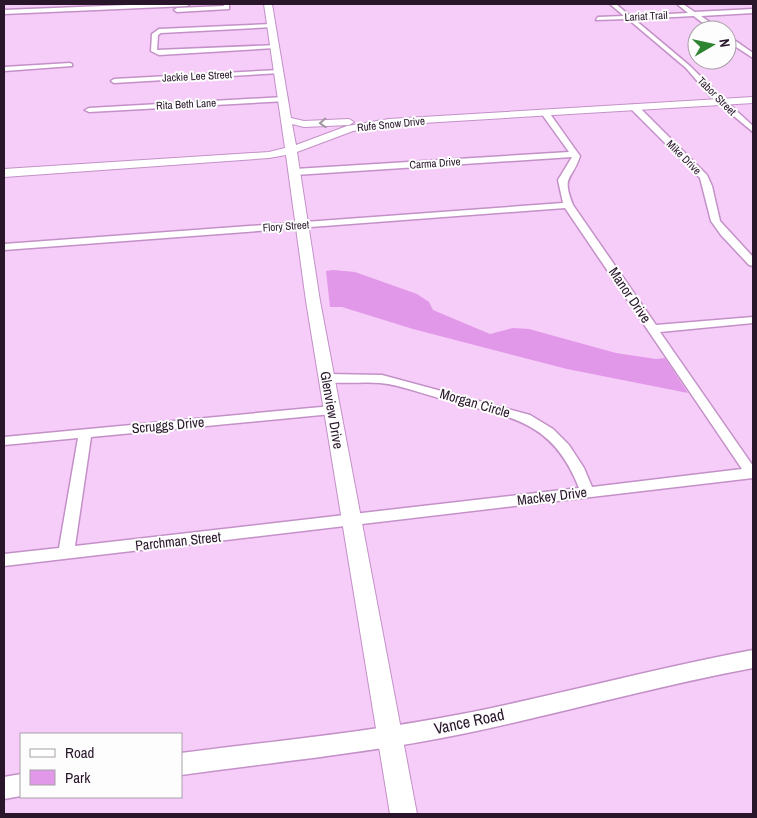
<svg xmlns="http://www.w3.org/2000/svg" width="757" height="818" viewBox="0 0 757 818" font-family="'Archivo Narrow',sans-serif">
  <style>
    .green { fill: #e298e8 }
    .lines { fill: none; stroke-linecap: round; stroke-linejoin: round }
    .minor-casing { stroke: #c391c7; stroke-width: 3 }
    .tertiary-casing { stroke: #c391c7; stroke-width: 3 }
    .secondary-casing { stroke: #c391c7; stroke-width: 2 }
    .minor { fill: #fff; fill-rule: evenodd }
    .tertiary { fill: #fff; fill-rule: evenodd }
    .secondary { fill: #fff; fill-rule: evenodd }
    .oneway { stroke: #9f96a0 }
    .labels { text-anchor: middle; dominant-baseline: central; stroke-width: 4; stroke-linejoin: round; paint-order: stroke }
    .far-street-label { font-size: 11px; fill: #29162b; stroke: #fdfdfd }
    .street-label { font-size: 14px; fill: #29162b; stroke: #fdfdfd }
    .near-street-label { font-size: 16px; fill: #29162b; stroke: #fdfdfd }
  </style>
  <rect width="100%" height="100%" fill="#f6ccf9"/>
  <polygon class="green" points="333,270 355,272 417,294 429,302 433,310 490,334 513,328 529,329 616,353 656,359 665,358 688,393 567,369 413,329 342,307 330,307 326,271"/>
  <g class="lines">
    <defs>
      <g id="minor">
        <polygon points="154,4 190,4 187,6 4,14 4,10"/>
        <polygon points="223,4 229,4 229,9 177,12 174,10 177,8 224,6"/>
        <polygon points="610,4 616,4 630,16 688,13 677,4 683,4 696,13 694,16 634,19 690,66 717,93 753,126 753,132 711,97 686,68 628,19 596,20 598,17 624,16"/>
        <polygon points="272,24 274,27 161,33 158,35 157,50 277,45 278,46 275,48 159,55 151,51 152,34 159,29"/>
        <polygon points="70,63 72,64 72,66 4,71 4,67"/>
        <polygon points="279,70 281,71 281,73 114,83 111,81 114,79"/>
        <polygon points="284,97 287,97 287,101 89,112 85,110 89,108"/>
        <polygon points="631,105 637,105 707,175 712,186 720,221 753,257 753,266 749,265 721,235 711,221 700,178 631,109"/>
        <path d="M542 111H548L580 156C572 181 561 175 573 205L656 325 753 317V323L660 332 753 466V478L4 566V554L59 548 78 438 4 445V437L332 406 338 410 332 414 91 437 75 546 579 488C552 419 510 418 447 400 425 395 402 385 380 383 362 381 341 385 323 381L321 378 323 375 327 374 382 375 530 415 553 429 569 445 584 468 592 487 742 469 565 208 4 250V244L563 203 558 180 572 157 295 175 291 172 295 169 569 152 541 113Z"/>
      </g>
      <g id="tertiary">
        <polygon points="753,9 753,13 701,16 721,30 712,30 691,14 694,12"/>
        <polygon points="727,35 753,53 753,58 727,41"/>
        <path d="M753 650V668C655 686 559 714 462 734 369 753 275 762 181 775V753C275 741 369 732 462 714 559 695 655 668 753 650Z"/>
        <polygon points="21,774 21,796 4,799 4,777"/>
      </g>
      <polygon id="secondary" points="264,4 272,4 291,118 304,121 349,119 354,122 349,125 304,127 292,124 296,145 347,126 389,119 753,97 753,103 389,125 353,131 297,152 320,301 417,814 390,814 306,301 286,155 269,158 4,177 4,169 269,152 285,148"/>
    </defs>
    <use href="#minor" class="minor-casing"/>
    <use href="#tertiary" class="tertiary-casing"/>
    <use href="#secondary" class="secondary-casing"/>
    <use href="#minor" class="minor"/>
    <use href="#tertiary" class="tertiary"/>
    <use href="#secondary" class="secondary"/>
  </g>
  <defs><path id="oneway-chevron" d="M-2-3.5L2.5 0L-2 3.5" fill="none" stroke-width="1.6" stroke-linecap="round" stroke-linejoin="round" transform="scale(1.25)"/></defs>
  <use class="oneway" href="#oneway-chevron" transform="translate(323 123) rotate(177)"/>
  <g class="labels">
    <g class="far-street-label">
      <text transform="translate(646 16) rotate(-3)">Lariat Trail</text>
      <text transform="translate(197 76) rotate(-3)">Jackie Lee Street</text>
      <text transform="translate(717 96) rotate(45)">Tabor Street</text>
      <text transform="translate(186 104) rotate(-3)">Rita Beth Lane</text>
      <text transform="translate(391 124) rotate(-6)">Rufe Snow Drive</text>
      <text transform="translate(684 157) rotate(45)">Mike Drive</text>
      <text transform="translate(435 163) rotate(-4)">Carma Drive</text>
      <text transform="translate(286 226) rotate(-4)">Flory Street</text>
    </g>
    <g class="street-label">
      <text transform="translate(630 295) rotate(56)">Manor Drive</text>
      <text transform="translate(475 403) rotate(16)">Morgan Circle</text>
      <text transform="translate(332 410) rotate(80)">Glenview Drive</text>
      <text transform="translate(168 425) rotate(-5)">Scruggs Drive</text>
      <text transform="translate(552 496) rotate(-7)">Mackey Drive</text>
      <text transform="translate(178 541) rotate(-6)">Parchman Street</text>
    </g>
    <g class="near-street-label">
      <text transform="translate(469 721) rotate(-12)">Vance Road</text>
    </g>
  </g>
  <rect width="757" height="818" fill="none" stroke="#29162b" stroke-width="10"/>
  <rect x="20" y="733" width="162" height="65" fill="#fdfdfd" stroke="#a8a1a9"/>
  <rect x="30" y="749" width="25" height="8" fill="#ffffff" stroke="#a8a1a9"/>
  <text x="65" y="758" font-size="15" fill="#29162b">Road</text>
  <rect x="30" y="770" width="25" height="15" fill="#e298e8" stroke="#a8a1a9"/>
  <text x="65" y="783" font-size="15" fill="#29162b">Park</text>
  <g transform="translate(712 45) rotate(81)"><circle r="24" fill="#fdfdfd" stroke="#a8a1a9"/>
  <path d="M0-4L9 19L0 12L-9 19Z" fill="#2d8432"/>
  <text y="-8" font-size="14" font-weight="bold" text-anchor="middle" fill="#29162b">N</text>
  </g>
</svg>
